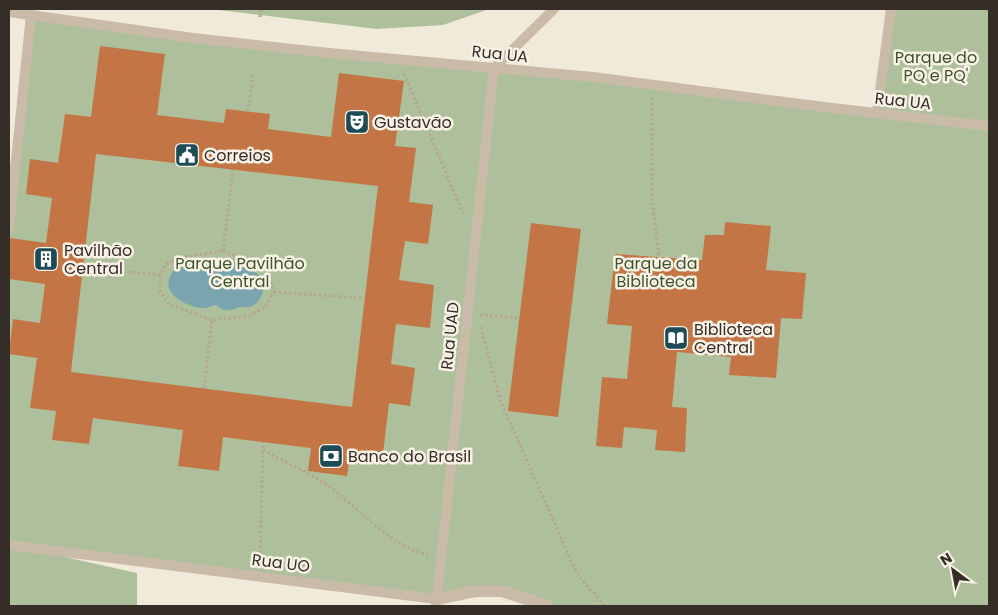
<svg xmlns="http://www.w3.org/2000/svg" width="998" height="615" viewBox="0 0 998 615" font-family="Poppins,sans-serif">
  <style>
    .green { fill: #aec09b }
    .water { fill: #7aa5ae }
    .building { fill: #c47545; fill-rule: evenodd }
    .lines { fill: none; stroke-linecap: round; stroke-linejoin: round }
    .path { stroke: #b5a591; stroke-width: 3; stroke-dasharray: 2.5 2.5; stroke-linecap: butt }
    .lane { stroke: #c9bba7; stroke-width: 10 }
    .street { stroke: #c9bba7; stroke-width: 12 }
    .labels { text-anchor: middle; dominant-baseline: central; stroke-width: 5; stroke-linejoin: round; paint-order: stroke }
    .street-label { font-size: 16px; fill: #352d27; stroke: #f9f3e7 }
    .park-label { font-size: 16px; fill: #3f532b; stroke: #f9f3e7 }
    .poi-label { font-size: 16px; fill: #352d27; stroke: #f9f3e7; text-anchor: start }
  </style>
  <rect width="100%" height="100%" fill="#f1e9da"/>
  <g class="green">
    <polygon points="209,9 489,9 443,25 377,29"/>
    <polygon points="889,9 989,9 989,606 544,606 501,591 436,599 20,547 137,573 137,606 9,606 9,227 31,15 877,113"/>
  </g>
  <path class="water" d="M203 259 222 264 235 262C242 268 254 270 259 275 268 285 262 304 249 307 247 308 244 307 241 307 236 308 232 311 226 310 222 310 219 307 216 305 210 306 206 309 201 308 186 306 162 295 170 276 172 272 174 269 177 267 185 262 195 263 203 259Z"/>
  <g class="building">
    <path d="M100 46 165 54 157 115 224 123 226 109 270 114 268 129 331 137 339 73 404 81 395 146 416 148 409 202 433 205 428 244 405 241 399 280 434 285 430 328 396 324 391 364 415 368 410 406 389 403 383 454 351 450 347 476 308 471 311 448 223 437 219 471 178 466 183 430 93 418 89 444 52 440 56 411 30 408 37 358 9 354 13 319 40 323 45 284 9 279V250L10 238 46 243 52 198 26 194 30 159 58 163 65 114 91 117ZM96 154 378 186 352 407 71 372Z"/>
    <polygon points="725,222 771,226 766,270 806,273 802,319 781,318 776,378 729,375 731,357 677,352 672,407 687,408 685,452 655,450 657,430 624,427 622,448 596,446 602,377 627,379 632,326 607,324 615,254 702,260 705,235 724,235"/>
    <polygon points="531,223 581,229 558,417 508,411"/>
  </g>
  <g class="lines">
    <g class="path">
      <polyline points="987,9 989,11"/>
      <polyline points="260,17 261,9"/>
      <polyline points="404,74 463,213"/>
      <polyline points="652,98 652,198 659,257"/>
      <polyline points="248,112 253,74"/>
      <polygon points="223,251 259,264 269,274 274,292 265,307 249,316 212,320 168,304 160,291 160,275 165,265 178,258"/>
      <polyline points="223,251 233,170"/>
      <polyline points="83,268 160,275"/>
      <polyline points="274,292 364,298"/>
      <polyline points="480,315 519,318"/>
      <polyline points="481,327 500,400 573,565 581,579 605,606"/>
      <polyline points="204,388 212,320"/>
      <path d="M263 450C285 462 310 473 330 487 361 510 390 546 428 555"/>
      <polyline points="260,563 263,442"/>
    </g>
    <g class="lane">
      <polyline points="9,12 193,38 329,53 593,77 832,108 989,126"/>
      <polyline points="494,68 554,9"/>
      <polyline points="877,113 891,9"/>
      <polyline points="9,227 31,15 27,10"/>
      <polyline points="9,545 436,599"/>
      <polyline points="436,606 494,68"/>
    </g>
    <polyline class="street" points="436,599 475,591 502,591 547,606"/>
  </g>
  <defs>
    <symbol id="theatre-square" viewBox="-11 -11 22 22"><rect x="-9" y="-9" width="18" height="18" rx="4" fill="#1d4b56" stroke="#f9f3e7"/><path d="M-5-5.5Q0-4 5-5.5V0Q5 5 0 6Q-5 5-5 0ZM-3.3-2.5H-1v1.5H-3.3ZM1-2.5H3.3v1.5H1ZM-2.8 1Q0 5.5 2.8 1Z" fill="#fff"/></symbol>
    <symbol id="civic-square" viewBox="-11 -11 22 22"><rect x="-9" y="-9" width="18" height="18" rx="4" fill="#1d4b56" stroke="#f9f3e7"/><path d="M-.6-6.5H3V-4.5H.6V-3L4-1V1h2V6H-6V1h2V-1L-.6-3ZM-1.2 2.5V6h2.4V2.5Z" fill="#fff"/></symbol>
    <symbol id="building-square" viewBox="-11 -11 22 22"><rect x="-9" y="-9" width="18" height="18" rx="4" fill="#1d4b56" stroke="#f9f3e7"/><path d="M-4-6H4V6H1V3H-1V6H-4ZM-2.5-4.3h1.7v1.8h-1.7ZM.8-4.3h1.7v1.8H.8ZM-2.5-1h1.7V.8h-1.7ZM.8-1h1.7V.8H.8Z" fill="#fff"/></symbol>
    <symbol id="library-square" viewBox="-11 -11 22 22"><rect x="-9" y="-9" width="18" height="18" rx="4" fill="#1d4b56" stroke="#f9f3e7"/><path d="M-6-4Q-3-5.5-.7-3.5V5Q-3 3-6 4ZM6-4Q3-5.5 .7-3.5V5Q3 3 6 4Z" fill="#fff"/></symbol>
    <symbol id="bank-square" viewBox="-11 -11 22 22"><rect x="-9" y="-9" width="18" height="18" rx="4" fill="#1d4b56" stroke="#f9f3e7"/><path d="M-6-4H6V4H-6ZM0-2.3a2.3 2.3 0 1 0 0 4.6a2.3 2.3 0 1 0 0-4.6Z" fill="#fff"/></symbol>
  </defs>
  <g fill-rule="evenodd">
    <use href="#theatre-square" x="343" y="108" width="28" height="28"/>
    <use href="#civic-square" x="173" y="141" width="28" height="28"/>
    <use href="#building-square" x="32" y="245" width="28" height="28"/>
    <use href="#library-square" x="662" y="324" width="28" height="28"/>
    <use href="#bank-square" x="317" y="442" width="28" height="28"/>
  </g>
  <g class="labels">
    <g class="street-label">
      <text transform="translate(500 54) rotate(6)">Rua UA</text>
      <text transform="translate(903 101) rotate(6)">Rua UA</text>
      <text transform="translate(450 336) rotate(-84)">Rua UAD</text>
      <text transform="translate(281 563) rotate(7)">Rua UO</text>
    </g>
    <g class="park-label">
      <text x="936" y="57">Parque do<tspan x="936" dy="18">PQ e PQ'</tspan></text>
      <text x="240" y="263">Parque Pavilhão<tspan x="240" dy="18">Central</tspan></text>
      <text x="656" y="263">Parque da<tspan x="656" dy="18">Biblioteca</tspan></text>
    </g>
    <g class="poi-label">
      <text x="374" y="122">Gustavão</text>
      <text x="204" y="155">Correios</text>
      <text x="64" y="250">Pavilhão<tspan x="64" dy="18">Central</tspan></text>
      <text x="694" y="329">Biblioteca<tspan x="694" dy="18">Central</tspan></text>
      <text x="348" y="456">Banco do Brasil</text>
    </g>
  </g>
  <rect width="998" height="615" fill="none" stroke="#352d27" stroke-width="20"/>
  <g transform="translate(953 570) rotate(328)" stroke="#f9f3e7" stroke-width="4" paint-order="stroke">
  <path d="M0-4L9 19L0 12L-9 19Z" fill="#352d27"/>
  <text y="-8" font-size="14" font-weight="bold" text-anchor="middle" fill="#352d27">N</text>
  </g>
</svg>
